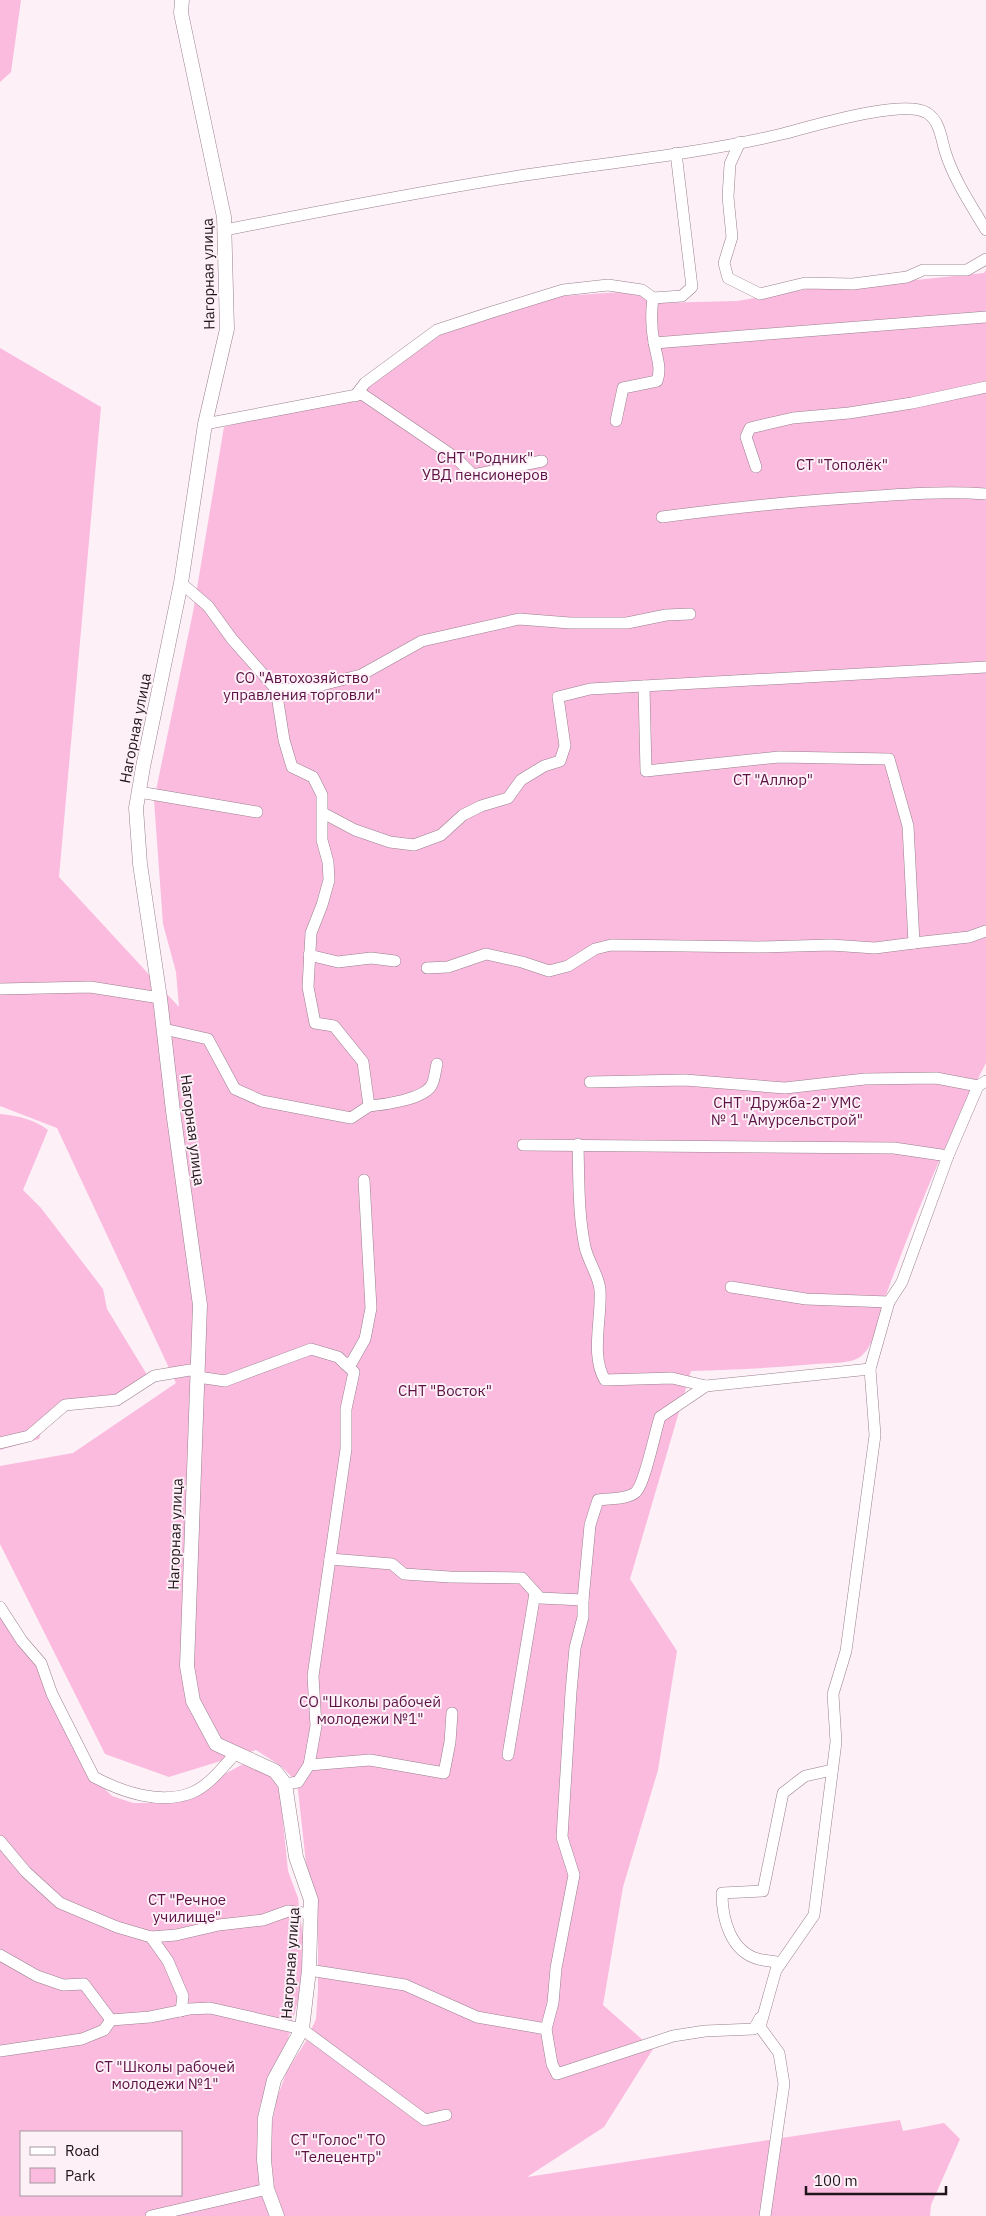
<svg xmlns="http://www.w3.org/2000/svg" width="986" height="2216" viewBox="0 0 986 2216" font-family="'IBM Plex Sans',sans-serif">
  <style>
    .green { fill: #fabbdf; fill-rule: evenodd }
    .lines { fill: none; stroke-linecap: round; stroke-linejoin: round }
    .minor-casing { stroke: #9a7f8e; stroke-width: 12 }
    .tertiary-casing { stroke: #9a7f8e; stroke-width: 15 }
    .minor { stroke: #fff; stroke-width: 11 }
    .tertiary { stroke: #fff; stroke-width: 14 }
    .labels { text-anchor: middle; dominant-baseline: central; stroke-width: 4; stroke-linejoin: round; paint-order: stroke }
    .street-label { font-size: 15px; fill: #20151b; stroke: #fdf0f7 }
    .park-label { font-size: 15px; fill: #5c1245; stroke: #fdf0f7 }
  </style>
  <rect width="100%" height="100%" fill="#fdf0f7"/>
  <g class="green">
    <polygon points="0,0 21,0 11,72 0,82"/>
    <path d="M986 270V1063C945 1141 912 1223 882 1306 876 1323 875 1346 860 1357 850 1364 827 1363 815 1364 774 1368 732 1370 691 1371L630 1579 677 1651 658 1770 623 1887 603 2005 653 2049 604 2127 527 2177 900 2120 903 2131 944 2123 960 2139 931 2205 930 2216H284L274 2187 269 2139 277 2098 287 2071 306 2041 316 2019 318 1989V1907L306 1863 298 1790 291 1776 281 1766 256 1750 169 1777 105 1754 0 1544V1466L73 1453 176 1383 57 1128 0 1106V348L101 407 59 877 179 1007 176 972 163 924 154 800 193 612 224 427 268 416 337 405 367 388 437 334 561 296 622 292 645 297 654 303 737 301 808 289 857 286 984 273Z"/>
    <path d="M0 1114C18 1116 34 1119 48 1130L23 1190 41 1208 103 1289 107 1309 152 1383 129 1396 70 1407 42 1429 39 1439 0 1450Z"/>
    <path d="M0 1614 36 1660 93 1778 112 1796 133 1803H159L223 1775 245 1763 263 1771 279 1783 288 1871 298 1898 305 1953 298 2000 287 2043 260 2105 257 2122 262 2195 269 2216H0ZM21 2132H181V2195H21Z"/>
  </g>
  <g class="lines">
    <defs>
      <g id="minor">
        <polyline points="740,142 730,164 728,197 732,237 724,263 728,278 760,294 805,283 853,284 907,277 923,270 967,270 986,259"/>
        <path d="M225 230C321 211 417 192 513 177 603 163 694 155 782 134 810 127 904 98 927 113 940 121 941 138 945 151 953 178 971 205 986 230"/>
        <polyline points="653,298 682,296 692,287 676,153"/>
        <polyline points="654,343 986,317"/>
        <path d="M355 396 365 383 437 330 492 312 563 290 608 285 642 290 653 298C651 313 651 327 654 342 656 355 662 368 657 381L623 388 616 421"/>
        <polyline points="205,424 362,394 456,458 473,475 542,461"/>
        <polyline points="756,467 746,437 750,428 793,418 849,413 912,403 986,387"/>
        <path d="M662 517C729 508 796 501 864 497 904 494 946 491 986 494"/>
        <polyline points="181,583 208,606 232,639 276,689 306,689 361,675 422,641 519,619 570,623 627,623 666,615 690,614"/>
        <polyline points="139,792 257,812"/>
        <polyline points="323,813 355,830 390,842 414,845 441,835 463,815 481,806 508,798 521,780 544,766 560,761 565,746 558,697 590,689 986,667"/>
        <polyline points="914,943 969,937 986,931"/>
        <polyline points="309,955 338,962 371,958 395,961"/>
        <polyline points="427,968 448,967 486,954 522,962 549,971 568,966 595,949 611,945 759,947 831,945 875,948 914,943 908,826 889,759 779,757 646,771 644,686"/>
        <polyline points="0,989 90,987 160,998"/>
        <polyline points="164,1029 208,1039 235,1089 262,1101 351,1118 369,1106 363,1062 334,1026 315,1023 308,987 311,933 322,905 329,880 328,862 322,840 322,795 313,777 292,767 284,740 276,689"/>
        <polyline points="590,1082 685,1080 785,1088 865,1079 936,1078 978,1086"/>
        <path d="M369 1106C384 1105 423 1099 431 1086 435 1081 435 1070 437 1064"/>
        <path d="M578 1144C579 1179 578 1213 585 1247 588 1261 599 1276 600 1290 602 1317 590 1356 605 1380L672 1378 706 1386 870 1369"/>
        <polyline points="523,1145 894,1148 948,1156"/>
        <polyline points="731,1287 806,1299 889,1302"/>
        <polyline points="345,1364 352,1362 365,1339 371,1308 364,1180"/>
        <polyline points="198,1377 225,1381 311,1349 338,1357 354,1372 346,1409 346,1449 330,1559"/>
        <polyline points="0,1443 29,1436 65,1405 117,1400 154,1376 190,1370 198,1371"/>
        <polyline points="583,1600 583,1617 575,1648 571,1692 562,1837 574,1875 556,1968 553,2003 546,2029 552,2064 557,2074 673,2036 705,2031 754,2029 760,2018"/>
        <path d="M0 1607 22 1641 41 1663 52 1694 94 1777C122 1792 160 1805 191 1793 209 1786 223 1767 235 1754"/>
        <polyline points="508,1755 535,1593"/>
        <polyline points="309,1765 370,1760 444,1773 450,1742 452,1713"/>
        <path d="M285 1784 298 1782 309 1765 316 1726 313 1676 330 1559 392 1564 404 1574 450 1577 522 1578 540 1598 583 1600 590 1525 598 1500C609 1498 627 1500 636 1492 645 1483 655 1432 660 1417L706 1386"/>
        <polyline points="0,1841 26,1872 60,1903 117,1927 151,1937 168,1961 183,1996 181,2011"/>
        <polyline points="151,1937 176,1935 219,1925 263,1920 288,1911 311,1914"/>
        <polyline points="0,1955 37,1976 63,1985 84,1984 111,2020 150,2017 189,2009 210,2008 302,2029 425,2120 446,2115"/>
        <path d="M781 1963C774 1961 765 1961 758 1959 730 1951 722 1918 722 1893L763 1891 783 1793 805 1776 832 1770"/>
        <polyline points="309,1970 405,1985 477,2017 546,2029"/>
        <polyline points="0,2051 82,2039 104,2030 111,2020"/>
        <polyline points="151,2216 267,2189"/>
        <polyline points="765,2216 784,2084 779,2053 760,2027 776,1970 814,1915 836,1742 833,1694 846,1651 875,1435 870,1369 889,1302 902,1282 948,1156 978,1086 986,1081"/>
      </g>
      <polyline id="tertiary" points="182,0 181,13 224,217 227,329 205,424 181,583 143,767 136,808 140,864 160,998 173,1111 200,1305 187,1666 193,1701 216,1744 275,1771 285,1784 296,1857 311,1900 309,1970 302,2029 274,2080 265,2118 264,2160 267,2189 277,2216"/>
    </defs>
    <use href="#minor" class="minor-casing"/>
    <use href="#tertiary" class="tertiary-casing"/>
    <use href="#minor" class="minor"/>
    <use href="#tertiary" class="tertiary"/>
  </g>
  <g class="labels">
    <g class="street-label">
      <text transform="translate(208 274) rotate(-91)">Нагорная улица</text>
      <text transform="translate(135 728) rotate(-79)">Нагорная улица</text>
      <text transform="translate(193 1130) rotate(83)">Нагорная улица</text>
      <text transform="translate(175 1534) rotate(-88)">Нагорная улица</text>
      <text transform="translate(290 1963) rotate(-86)">Нагорная улица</text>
    </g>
    <g class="park-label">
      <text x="485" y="457">СНТ "Родник"<tspan x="485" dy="17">УВД пенсионеров</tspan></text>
      <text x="842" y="464">СТ "Тополёк"</text>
      <text x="302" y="677">СО "Автохозяйство<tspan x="302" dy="17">управления торговли"</tspan></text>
      <text x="773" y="779">СТ "Аллюр"</text>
      <text x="787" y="1102">СНТ "Дружба-2" УМС<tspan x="787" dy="17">№ 1 "Амурсельстрой"</tspan></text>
      <text x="445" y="1390">СНТ "Восток"</text>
      <text x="370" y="1701">СО "Школы рабочей<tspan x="370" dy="17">молодежи №1"</tspan></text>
      <text x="187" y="1899">СТ "Речное<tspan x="187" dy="17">училище"</tspan></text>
      <text x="165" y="2066">СТ "Школы рабочей<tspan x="165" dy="17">молодежи №1"</tspan></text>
      <text x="338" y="2139">СТ "Голос" ТО<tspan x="338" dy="17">"Телецентр"</tspan></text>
    </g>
  </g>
  <rect x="20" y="2131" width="162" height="65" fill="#fdf0f7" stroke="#a5989f"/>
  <rect x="30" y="2147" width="25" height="8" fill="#ffffff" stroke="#a5989f"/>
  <text x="65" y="2156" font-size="15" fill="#20151b">Road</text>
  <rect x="30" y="2168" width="25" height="15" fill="#fabbdf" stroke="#a5989f"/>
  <text x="65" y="2181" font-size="15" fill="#20151b">Park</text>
  <path d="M806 2186v8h140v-8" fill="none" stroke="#20151b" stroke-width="2.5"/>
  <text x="814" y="2186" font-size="15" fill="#20151b" stroke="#fdf0f7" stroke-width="4" paint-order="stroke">100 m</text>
</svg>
